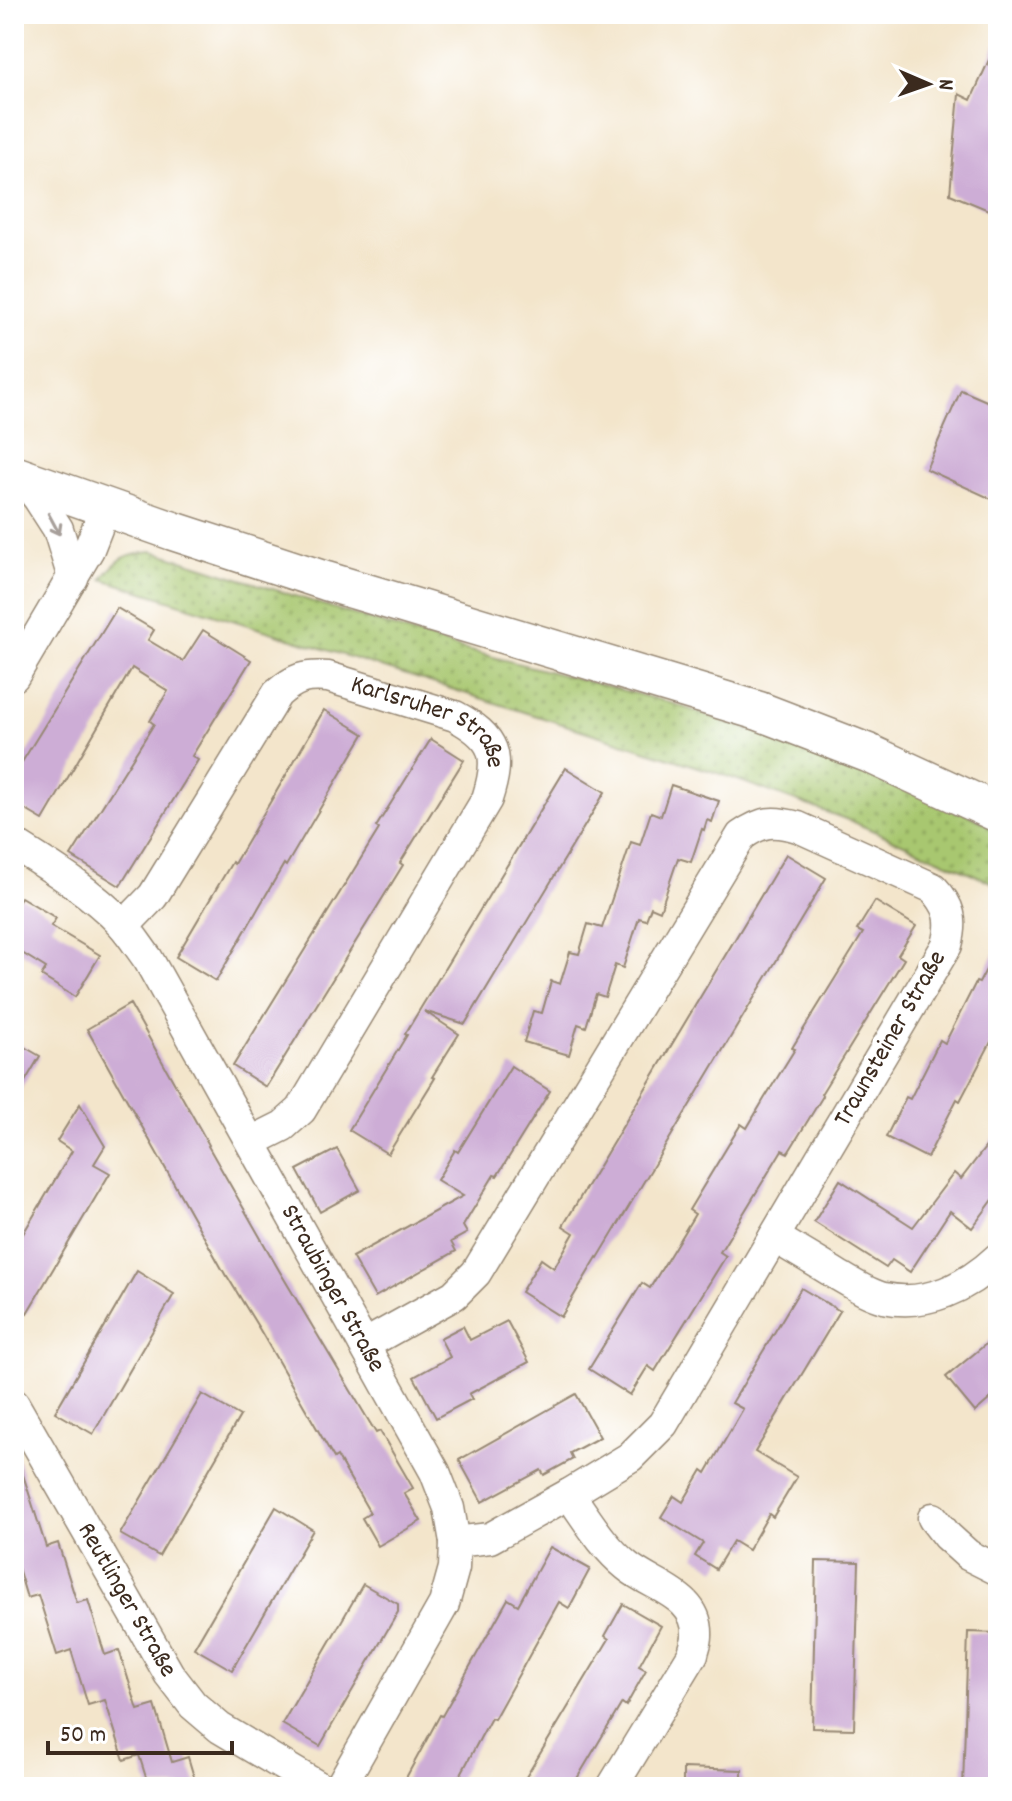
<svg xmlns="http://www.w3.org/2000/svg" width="1012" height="1801" viewBox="0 0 1012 1801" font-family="Dekko,sans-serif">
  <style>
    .grass { fill: url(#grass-dots); stroke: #727846; stroke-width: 2 }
    .building { fill: #cdadd6 }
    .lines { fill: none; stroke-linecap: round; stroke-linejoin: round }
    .minor-casing { stroke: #978874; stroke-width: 33 }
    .major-casing { stroke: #978874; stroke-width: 41 }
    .minor { stroke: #fff; stroke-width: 30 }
    .major { stroke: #fff; stroke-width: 38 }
    .oneway { stroke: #a79f9a }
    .labels { text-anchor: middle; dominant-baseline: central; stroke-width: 8; stroke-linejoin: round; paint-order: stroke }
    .street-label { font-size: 26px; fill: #3b2a1e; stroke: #fff }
  </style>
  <defs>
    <pattern id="grass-dots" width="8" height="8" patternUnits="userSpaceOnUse" patternTransform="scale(2)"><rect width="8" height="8" fill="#a8c76f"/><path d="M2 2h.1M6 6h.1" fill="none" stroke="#8aa25b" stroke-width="1.8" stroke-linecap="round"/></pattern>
  </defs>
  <rect width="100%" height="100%" fill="#fff"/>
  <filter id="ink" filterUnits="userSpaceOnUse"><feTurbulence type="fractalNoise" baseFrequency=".0125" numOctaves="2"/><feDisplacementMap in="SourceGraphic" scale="16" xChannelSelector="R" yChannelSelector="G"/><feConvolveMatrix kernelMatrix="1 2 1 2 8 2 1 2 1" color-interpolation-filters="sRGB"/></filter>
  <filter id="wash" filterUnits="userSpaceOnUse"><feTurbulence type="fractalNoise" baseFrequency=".006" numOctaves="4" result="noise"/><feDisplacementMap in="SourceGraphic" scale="32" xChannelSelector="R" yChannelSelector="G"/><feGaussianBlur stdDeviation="1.8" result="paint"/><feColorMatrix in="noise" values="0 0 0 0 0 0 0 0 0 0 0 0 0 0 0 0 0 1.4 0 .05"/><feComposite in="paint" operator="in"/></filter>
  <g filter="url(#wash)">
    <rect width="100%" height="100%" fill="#f3e5cb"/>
    <path class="grass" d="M153 551 462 649 668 702 791 744 927 795 998 829V885L851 821 724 775 102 579C118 558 126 553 153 551Z"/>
    <g id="blocks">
      <g class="building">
        <polygon points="998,40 998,214 950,194 959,94 971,100"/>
        <polygon points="961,390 998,406 998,502 926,469"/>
        <polygon points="117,608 154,630 148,640 183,661 203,630 251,660 192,756 198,760 120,886 71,856 154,724 150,721 168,691 132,668 43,820 14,803 14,775"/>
        <polygon points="324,710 364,734 286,866 284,864 216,981 176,957 232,862 234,864"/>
        <polygon points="431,739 464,760 400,863 403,865 266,1087 233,1066 379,829 376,827"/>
        <polygon points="566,768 605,792 465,1024 424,1011 459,1034 432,1077 435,1078 388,1154 349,1130 407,1035 405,1034"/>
        <polygon points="671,785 719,801 712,822 707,820 704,830 702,829 691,862 678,858 660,911 651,907 646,920 639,918 623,968 615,965 605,997 596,994 586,1027 578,1024 569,1055 524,1042 533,1011 542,1013 551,981 560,984 570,952 579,954 588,924 602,928 631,842 640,845 651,812 661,816"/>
        <polygon points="786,854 826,878 598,1258 597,1257 561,1317 521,1292 541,1259 554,1268 574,1233 563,1226"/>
        <polygon points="21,897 56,918 51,926 100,955 75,997 41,976 46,968 14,948 14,908"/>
        <polygon points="875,901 916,926 898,955 904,959 821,1094 823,1096 788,1153 782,1150 720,1252 726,1256 655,1371 648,1366 630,1395 589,1369 642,1283 650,1288 695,1214 689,1210 741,1124 747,1128 764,1099 795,1049 792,1048 863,933 857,930"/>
        <polygon points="998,947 998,1043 992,1040 960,1101 957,1099 927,1158 886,1137 906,1097 910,1099 940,1040 945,1043 976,982 979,983"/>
        <polygon points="130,1004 209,1145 208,1146 280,1272 376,1433 380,1431 413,1488 404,1493 421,1521 378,1546 362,1518 370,1513 337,1456 334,1458 260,1330 227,1276 226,1276 87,1029"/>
        <polygon points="14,1041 40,1056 14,1100"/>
        <polygon points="511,1066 550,1091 497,1176 494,1175 463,1226 467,1233 451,1242 456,1251 375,1297 352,1257 463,1196 437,1180 455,1150 458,1152"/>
        <polygon points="80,1104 105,1146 94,1164 110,1173 27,1313 14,1305 14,1249 72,1151 57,1141"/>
        <polygon points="998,1131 998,1193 972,1228 950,1211 910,1272 892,1260 886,1268 814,1222 840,1180 913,1227 954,1173 961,1179"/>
        <polygon points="337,1149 360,1190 320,1212 297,1170"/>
        <polygon points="137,1271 174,1294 93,1434 55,1412"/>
        <polygon points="801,1288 840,1311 755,1452 797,1477 773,1517 769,1514 748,1550 733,1541 716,1569 695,1556 703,1543 661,1517 674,1496 683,1502 702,1470 706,1473 743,1409 732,1403"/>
        <polygon points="507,1321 529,1362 469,1394 472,1399 436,1418 414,1377 450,1357 440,1338 463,1326 470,1340"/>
        <polygon points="998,1334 998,1392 975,1412 946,1377"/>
        <polygon points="202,1394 240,1416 159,1556 120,1534"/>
        <polygon points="576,1394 600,1437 570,1453 573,1459 544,1475 541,1470 482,1502 459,1460"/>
        <polygon points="18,1459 46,1547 58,1543 77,1603 88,1600 105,1655 119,1650 138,1710 155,1705 172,1762 188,1757 197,1787 149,1787 139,1755 124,1760 105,1700 88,1705 71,1650 57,1655 38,1595 27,1598 14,1554 14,1460"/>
        <polygon points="276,1507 313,1530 232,1670 194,1648"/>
        <polygon points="550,1547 590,1569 569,1608 559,1602 494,1719 491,1718 454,1787 401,1787 440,1715 442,1716 508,1599 518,1605"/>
        <polygon points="816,1561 859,1562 854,1729 812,1728"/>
        <polygon points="363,1584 398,1604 398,1612 320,1746 282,1724"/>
        <polygon points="623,1604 661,1626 639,1666 646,1670 626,1706 622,1703 572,1787 520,1787 609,1639 605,1636"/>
        <polygon points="968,1632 998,1633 998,1787 963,1787"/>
        <polygon points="683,1768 742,1770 742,1787 683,1787"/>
      </g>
    </g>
  </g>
  <g filter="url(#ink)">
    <use href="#blocks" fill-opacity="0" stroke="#978874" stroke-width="2"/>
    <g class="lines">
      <defs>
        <g id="minor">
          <polyline points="21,477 38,498 58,529 73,578"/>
          <polyline points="14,676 89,549 105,508"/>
          <path id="s1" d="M14 844C52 868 90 891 121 923 131 934 139 947 148 959L435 1472 449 1508 455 1542 454 1568 444 1604 340 1787"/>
          <path id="s2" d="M124 926 153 896 277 694C295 678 305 675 328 677L455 716C496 738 501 755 487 799L301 1110 283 1126 251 1142"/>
          <path d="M774 1237C796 1250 818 1263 839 1276 853 1284 868 1294 884 1298 927 1307 967 1287 998 1258"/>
          <path d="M364 1345 454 1295 476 1273 741 836C762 821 773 820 798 827L933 888C950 906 954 920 947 945L663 1424 630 1457 569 1494 490 1538 455 1542"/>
          <path id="s3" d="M14 1404 169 1674 193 1705 220 1728 319 1787"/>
          <path d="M569 1494C587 1519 603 1547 627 1566 652 1587 699 1595 697 1636 697 1642 694 1648 693 1654L612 1787"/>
          <polyline points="933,1518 947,1536 968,1555 998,1570"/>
        </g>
        <polyline id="major" points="14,475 173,531 326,581 759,711 868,753 998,813"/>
      </defs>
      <use href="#minor" class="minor-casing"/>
      <use href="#major" class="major-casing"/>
      <use href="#minor" class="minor"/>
      <use href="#major" class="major"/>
    </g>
    <defs><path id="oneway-shaft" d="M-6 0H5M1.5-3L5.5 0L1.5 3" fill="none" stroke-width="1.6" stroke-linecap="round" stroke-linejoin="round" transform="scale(2)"/></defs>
    <use class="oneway" href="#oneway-shaft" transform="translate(54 524) rotate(62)"/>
  </g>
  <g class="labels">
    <g class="street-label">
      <text stroke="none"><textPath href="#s2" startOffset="448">Karlsruher Straße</textPath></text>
      <text transform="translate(891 1039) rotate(-60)">Traunsteiner Straße</text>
      <text stroke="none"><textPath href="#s1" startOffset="556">Straubinger Straße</textPath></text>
      <text stroke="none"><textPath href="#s3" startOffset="226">Reutlinger Straße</textPath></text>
    </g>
  </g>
  <rect width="1012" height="1801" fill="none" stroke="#fff" stroke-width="48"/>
  <g transform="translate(928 84) rotate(92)" stroke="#ffffff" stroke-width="6" paint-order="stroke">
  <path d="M0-6L14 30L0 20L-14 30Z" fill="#3b2a1e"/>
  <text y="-12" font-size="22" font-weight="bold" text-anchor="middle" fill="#3b2a1e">N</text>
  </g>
  <path d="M48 1741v12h184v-12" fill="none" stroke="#3b2a1e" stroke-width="4"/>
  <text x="60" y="1741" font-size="24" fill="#3b2a1e" stroke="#ffffff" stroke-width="6" paint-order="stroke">50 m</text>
</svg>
